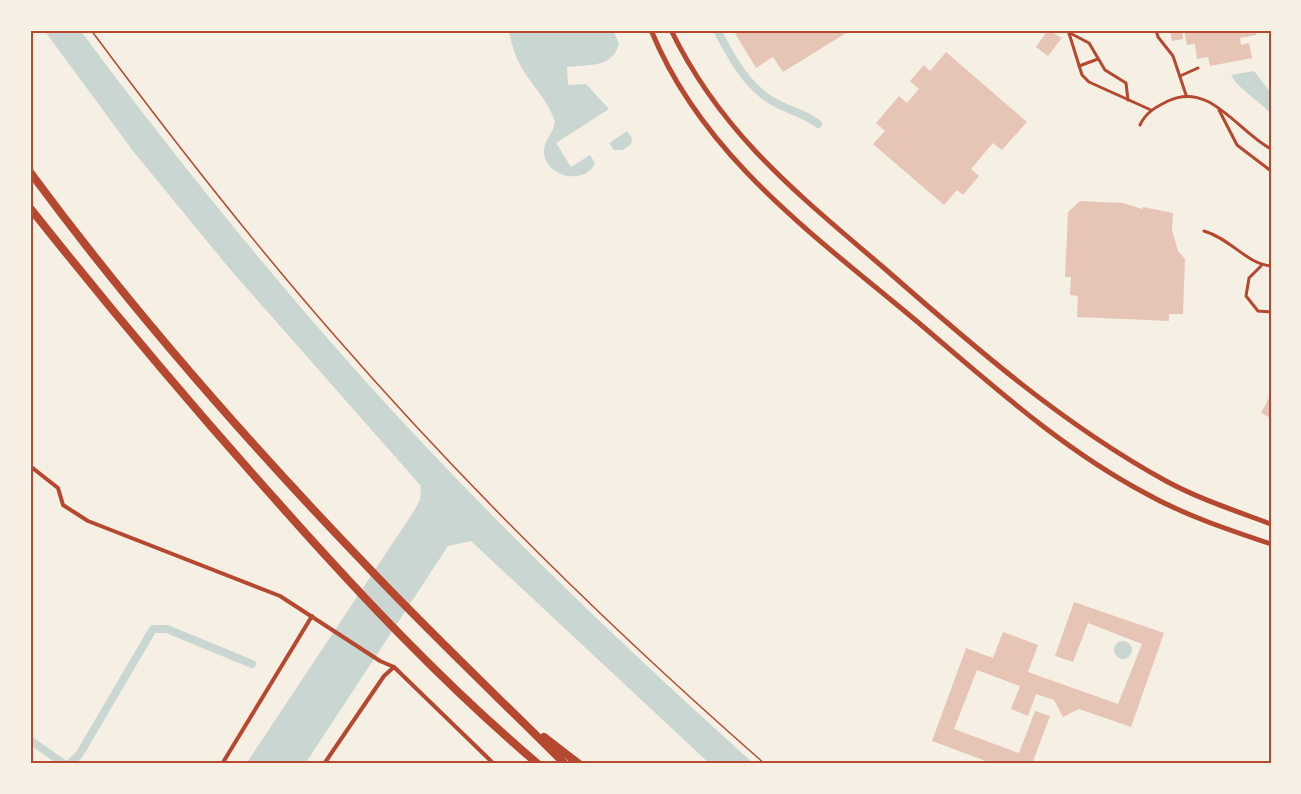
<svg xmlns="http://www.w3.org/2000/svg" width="1301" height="794" viewBox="0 0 1301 794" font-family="'Asap Condensed',sans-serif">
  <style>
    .water { fill: #c9d6d2 }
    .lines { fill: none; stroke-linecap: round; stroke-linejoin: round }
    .canal { stroke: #c9d6d2; stroke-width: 8 }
    .building { fill: #e6c5b7 }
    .path { stroke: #b5482f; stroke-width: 1.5 }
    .pedestrian { stroke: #b5482f; stroke-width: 3 }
    .minor { stroke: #b5482f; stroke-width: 4 }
    .tertiary { stroke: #b5482f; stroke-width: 5 }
    .motorway { stroke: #b5482f; stroke-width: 8 }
    .neatline { fill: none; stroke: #b5482f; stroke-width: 2 }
  </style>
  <rect width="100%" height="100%" fill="#f6efe4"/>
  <g class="water">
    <path d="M44 30H80C168 148 260 263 358 373 482 511 616 640 754 764H710L471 541 448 546 305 764H246L414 511 420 500 421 486 229 268 133 151Z"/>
    <path d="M509 30H613L619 44C612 69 588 64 567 67L568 85 586 84 609 109 556 143 571 167 590 155 595 163C585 186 546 177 544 153 543 141 554 133 555 121 540 83 516 77 509 30Z"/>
    <path d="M1254 71 1271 93V114C1259 100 1237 88 1231 75Z"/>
    <polygon points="627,131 632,138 631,144 623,150 614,150 609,143"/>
    <circle cx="1123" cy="650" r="9"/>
  </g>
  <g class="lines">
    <g class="canal">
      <path d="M717 30C731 57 748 89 776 103 790 111 806 114 818 124"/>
      <polyline points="30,740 64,764"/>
      <polyline points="69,764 79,755 153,629 167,629 252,664"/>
    </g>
  </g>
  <g class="building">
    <polygon points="733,30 851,30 783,72 773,57 756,68"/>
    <polygon points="1048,30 1062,38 1048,56 1036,47"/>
    <polygon points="1170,30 1182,30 1183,39 1172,41"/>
    <polygon points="1184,30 1255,30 1256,35 1240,38 1241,45 1249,43 1252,58 1210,66 1208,57 1197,59 1195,44 1187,45"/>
    <polygon points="946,52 1027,122 1002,150 993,143 971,169 979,176 963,195 957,190 944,205 873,144 885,131 876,123 899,96 907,103 919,89 910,81 924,65 930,71"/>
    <polygon points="1080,201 1123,203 1142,209 1143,207 1173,213 1172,230 1178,251 1185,259 1183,314 1169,314 1169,321 1077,317 1078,296 1070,295 1071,277 1065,277 1068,212"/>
    <polygon points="1271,394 1271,418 1261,413"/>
    <polygon points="1074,602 1164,633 1131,727 1079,709 1063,717 1054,700 1036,694 1028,716 1011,709 1020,686 977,670 954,729 1019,753 1035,711 1050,716 1032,764 994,764 932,741 966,648 993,658 1003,632 1038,645 1028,672 1118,704 1142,644 1088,623 1073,662 1055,656"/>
  </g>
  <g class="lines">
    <path class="path" d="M91 30C169 135 249 238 335 336 468 489 613 631 765 764"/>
    <g class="pedestrian">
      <polyline points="1068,30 1082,75 1089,82 1151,110"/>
      <polyline points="1156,30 1158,37 1173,56 1186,95"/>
      <polyline points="1068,32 1089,43 1105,70 1126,83 1128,100"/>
      <polyline points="1079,66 1098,59"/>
      <polyline points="1180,76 1198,68"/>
      <polyline points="1219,110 1237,145 1271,171"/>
      <path d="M1140 125C1146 112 1156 107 1168 101 1210 81 1237 131 1271 149"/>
      <path d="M1204 231C1231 239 1247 264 1271 266"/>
      <polyline points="1261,266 1249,278 1246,296 1258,311 1271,312"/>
    </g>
    <g class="minor">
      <polyline points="30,466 58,488 63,505 88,521 280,596 380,661 394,667 494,764"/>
      <polyline points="222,764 312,616"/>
      <polyline points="324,764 384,676 394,667"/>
    </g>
    <g class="tertiary">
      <path d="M651 30C703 158 818 238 920 324 992 385 1062 449 1145 493 1184 515 1229 530 1271 544"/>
      <path d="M671 30C722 135 798 194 884 268 973 346 1062 424 1166 481 1199 499 1236 511 1271 524"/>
    </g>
    <g class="motorway">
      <path d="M30 172C131 309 245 439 363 562 428 631 498 697 565 764"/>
      <path d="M30 208C111 310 195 410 282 507 362 597 446 686 538 764"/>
      <polyline points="544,737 579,764"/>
    </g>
  </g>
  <rect width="1301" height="794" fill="none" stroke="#f6efe4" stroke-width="63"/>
  <rect x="32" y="32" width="1238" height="730" class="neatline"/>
</svg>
